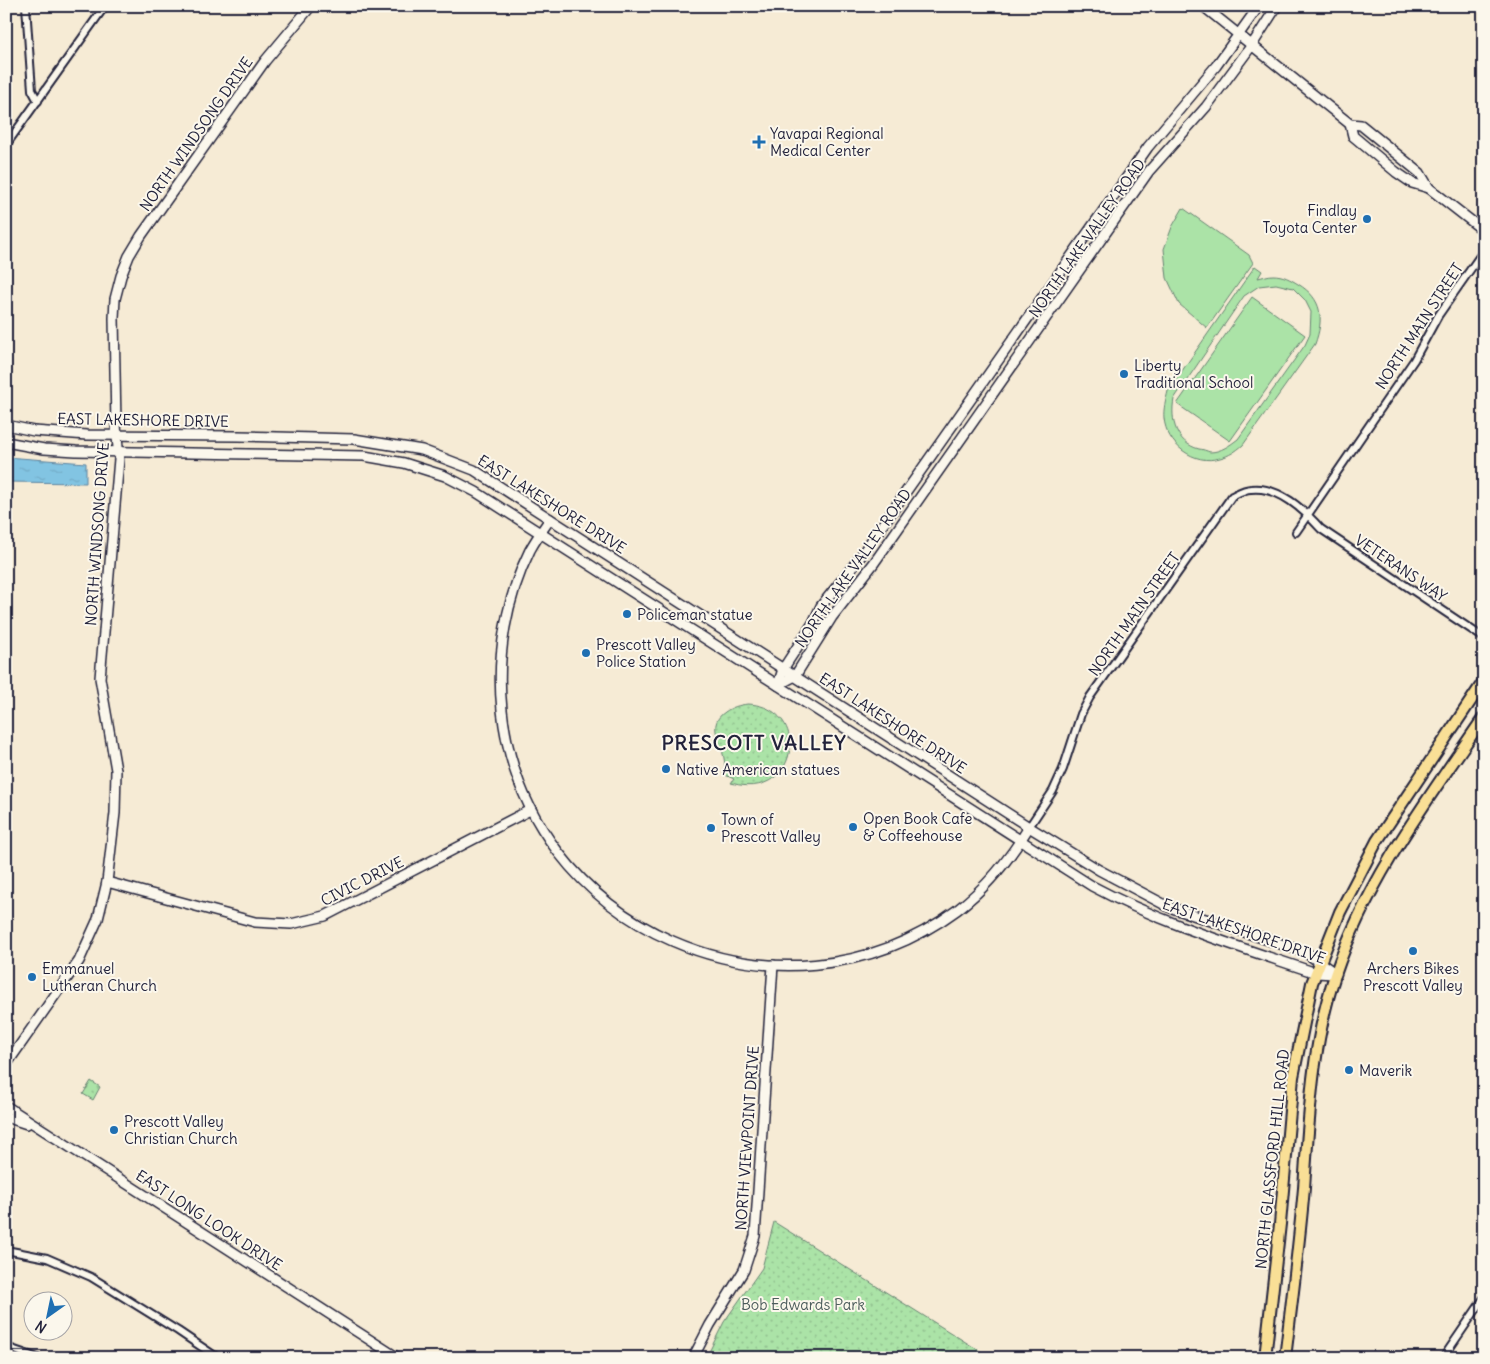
<svg xmlns="http://www.w3.org/2000/svg" width="1490" height="1364" viewBox="0 0 1490 1364" font-family="Delius,sans-serif">
  <style>
    .grass { fill: url(#grass-dots); stroke: #668271 }
    .garden { fill: #abe3a7; stroke: #668271; fill-rule: evenodd }
    .water { fill: url(#water-ripples); stroke: #5c839f }
    .lines { fill: none; stroke-linecap: round; stroke-linejoin: round }
    .street-casing { stroke: #22223b; stroke-width: 10 }
    .secondary-casing { stroke: #22223b; stroke-width: 12 }
    .primary-casing { stroke: #22223b; stroke-width: 14 }
    .street { stroke: #fbf7ec; stroke-width: 6 }
    .secondary { stroke: #fbf7ec; stroke-width: 9 }
    .primary { stroke: #f9df96; stroke-width: 10 }
    .poi-dot { fill: #1f6fb2; stroke: #fbf7ec; stroke-width: 2 }
    .labels { text-anchor: middle; dominant-baseline: central; stroke-width: 4; stroke-linejoin: round; paint-order: stroke }
    .poi-label { font-size: 15px; fill: #22223b; stroke: #fbf7ec; text-anchor: start }
    .street-label { font-size: 15px; fill: #22223b; stroke: #fbf7ec }
    .park-label { font-size: 15px; fill: #4b5c5b; stroke: #fbf7ec }
    .district-label { font-size: 20px; font-weight: bold; letter-spacing: 1px; fill: #22223b; stroke: #fbf7ec }
  </style>
  <defs>
    <pattern id="grass-dots" width="8" height="8" patternUnits="userSpaceOnUse" patternTransform="scale(1.25)"><rect width="8" height="8" fill="#abe3a7"/><path d="M2 2h.1M6 6h.1" fill="none" stroke="#93c291" stroke-width="1.8" stroke-linecap="round"/></pattern>
    <pattern id="water-ripples" width="26" height="14" patternUnits="userSpaceOnUse" patternTransform="scale(1.25)"><rect width="26" height="14" fill="#82c4e2"/><path d="M2 4q2-2 4 0t4 0M15 11q2-2 4 0t4 0" fill="none" stroke="#70a8c3"/></pattern>
  </defs>
  <rect width="100%" height="100%" fill="#f6ebd5"/>
  <filter id="ink" filterUnits="userSpaceOnUse"><feTurbulence type="fractalNoise" baseFrequency=".02" numOctaves="2"/><feDisplacementMap in="SourceGraphic" scale="10" xChannelSelector="R" yChannelSelector="G"/><feConvolveMatrix kernelMatrix="1 2 1 2 8 2 1 2 1" color-interpolation-filters="sRGB"/></filter>
  <g filter="url(#ink)">
    <g class="grass">
      <path d="M748 704C813 707 799 803 731 783L734 779 723 774C732 751 701 728 725 712 732 707 739 705 748 704Z"/>
      <polygon points="91,1081 100,1087 93,1100 83,1094"/>
      <polygon points="774,1222 991,1358 706,1358 724,1322 762,1268"/>
    </g>
    <g class="garden">
      <polygon points="1183,208 1249,255 1253,263 1207,328 1179,304 1167,278 1164,249 1172,227"/>
      <path d="M1255 266 1262 271 1258 278C1263 277 1268 275 1273 275 1283 275 1290 279 1298 284 1323 299 1324 319 1315 344L1243 445C1236 451 1229 456 1220 458 1194 466 1166 444 1164 418 1163 409 1166 400 1168 391ZM1276 284 1293 288 1305 300 1311 312 1310 334 1305 345 1238 439C1230 445 1221 452 1210 452 1207 451 1202 449 1199 449 1176 443 1170 420 1174 399L1244 296 1259 286Z"/>
      <polygon points="1252,297 1305,335 1230,441 1177,404"/>
    </g>
    <polygon class="water" points="6,457 86,463 86,483 6,482"/>
    <g class="lines">
      <defs>
        <g id="street">
          <polyline points="26,6 32,90 38,101"/>
          <polyline points="6,145 105,6"/>
          <polyline points="1296,532 1414,360 1438,316 1484,250"/>
          <path d="M1029 827 1053 791 1063 769 1081 714 1090 697 1232 496C1238 493 1245 489 1251 489 1279 486 1304 510 1321 529L1484 638"/>
          <polyline points="6,1250 47,1258 91,1277 178,1331 218,1358"/>
          <polyline points="6,1347 38,1358"/>
          <polyline points="1443,1358 1484,1298"/>
        </g>
        <g id="secondary">
          <polyline points="1203,6 1350,124 1361,125 1420,173 1429,188 1484,231"/>
          <polyline points="1350,124 1353,136 1396,172 1412,183 1429,188"/>
          <polyline points="6,425 34,431 87,435 238,436 354,439 422,450 474,470 1029,827 1099,870 1169,907 1305,952 1336,974"/>
          <path d="M6 442 44 449 76 451 364 456 404 463 445 476 476 492 1092 886C1163 924 1240 947 1316 973L1334 974"/>
          <path d="M550 519C543 529 536 539 530 550 506 599 496 656 502 710 525 929 781 1040 957 910 986 888 1011 857 1029 827"/>
          <polyline points="778,685 795,676 832,617 874,563 1149,171 1206,107 1252,45 1277,6"/>
          <polyline points="778,685 783,669 813,623 821,606 858,560 1148,147 1216,66 1259,6"/>
          <polyline points="107,882 255,922 291,924 325,916 530,810"/>
          <polyline points="6,1065 79,961 98,919 107,882 115,813 116,770 100,678 119,459 116,425 114,318 115,299 121,276 129,256 141,236 265,61 311,6"/>
          <polyline points="6,1106 398,1358"/>
          <polyline points="6,1117 27,1124"/>
          <polyline points="693,1358 710,1325 744,1270 755,1236 773,965"/>
        </g>
        <g id="primary">
          <polyline points="1265,1358 1280,1224 1293,1077 1312,983 1340,912 1377,841 1484,681"/>
          <path d="M1285 1358C1292 1301 1299 1245 1304 1188 1309 1117 1312 1044 1335 975 1367 880 1428 799 1484 717"/>
        </g>
      </defs>
      <use href="#street" class="street-casing"/>
      <use href="#secondary" class="secondary-casing"/>
      <use href="#primary" class="primary-casing"/>
      <use href="#street" class="street"/>
      <use href="#secondary" class="secondary"/>
      <use href="#primary" class="primary"/>
    </g>
  </g>
  <g class="poi-dot">
    <path d="M756.5 134.5h5v5h5v5h-5v5h-5v-5h-5v-5h5z"/>
    <circle cx="1367" cy="219" r="5"/>
    <circle cx="1124" cy="374" r="5"/>
    <circle cx="627" cy="614" r="5"/>
    <circle cx="586" cy="653" r="5"/>
    <circle cx="666" cy="769" r="5"/>
    <circle cx="853" cy="827" r="5"/>
    <circle cx="711" cy="828" r="5"/>
    <circle cx="1413" cy="951" r="5"/>
    <circle cx="32" cy="977" r="5"/>
    <circle cx="1349" cy="1070" r="5"/>
    <circle cx="114" cy="1130" r="5"/>
  </g>
  <g class="labels">
    <g class="poi-label">
      <text x="770" y="133">Yavapai Regional<tspan x="770" dy="17">Medical Center</tspan></text>
      <text x="1357" y="210" text-anchor="end">Findlay<tspan x="1357" dy="17">Toyota Center</tspan></text>
      <text x="1134" y="365">Liberty<tspan x="1134" dy="17">Traditional School</tspan></text>
      <text x="637" y="614">Policeman statue</text>
      <text x="596" y="644">Prescott Valley<tspan x="596" dy="17">Police Station</tspan></text>
      <text x="676" y="769">Native American statues</text>
      <text x="863" y="818">Open Book Cafe<tspan x="863" dy="17">&amp; Coffeehouse</tspan></text>
      <text x="721" y="819">Town of<tspan x="721" dy="17">Prescott Valley</tspan></text>
      <text x="42" y="968">Emmanuel<tspan x="42" dy="17">Lutheran Church</tspan></text>
      <text x="1413" y="968" text-anchor="middle">Archers Bikes<tspan x="1413" dy="17">Prescott Valley</tspan></text>
      <text x="1359" y="1070">Maverik</text>
      <text x="124" y="1121">Prescott Valley<tspan x="124" dy="17">Christian Church</tspan></text>
    </g>
    <g class="street-label">
      <text transform="translate(196 134) rotate(-55)">NORTH WINDSONG DRIVE</text>
      <text transform="translate(1087 238) rotate(-55)">NORTH LAKE VALLEY ROAD</text>
      <text transform="translate(1419 326) rotate(-57)">NORTH MAIN STREET</text>
      <text transform="translate(143 420) rotate(1)">EAST LAKESHORE DRIVE</text>
      <text transform="translate(552 504) rotate(32)">EAST LAKESHORE DRIVE</text>
      <text transform="translate(97 534) rotate(-86)">NORTH WINDSONG DRIVE</text>
      <text transform="translate(853 568) rotate(-55)">NORTH LAKE VALLEY ROAD</text>
      <text transform="translate(1401 568) rotate(34)">VETERANS WAY</text>
      <text transform="translate(1134 614) rotate(-55)">NORTH MAIN STREET</text>
      <text transform="translate(893 723) rotate(33)">EAST LAKESHORE DRIVE</text>
      <text transform="translate(362 881) rotate(-27)">CIVIC DRIVE</text>
      <text transform="translate(1244 931) rotate(19)">EAST LAKESHORE DRIVE</text>
      <text transform="translate(747 1138) rotate(-86)">NORTH VIEWPOINT DRIVE</text>
      <text transform="translate(1272 1159) rotate(-84)">NORTH GLASSFORD HILL ROAD</text>
      <text transform="translate(209 1220) rotate(33)">EAST LONG LOOK DRIVE</text>
    </g>
    <g class="park-label">
      <text x="803" y="1304">Bob Edwards Park</text>
    </g>
    <g class="district-label">
      <text x="754" y="742">PRESCOTT VALLEY</text>
    </g>
  </g>
  <rect width="1490" height="1364" fill="none" stroke="#fbf7ec" stroke-width="25"/>
  <rect x="12" y="12" width="1465" height="1339" fill="none" stroke="#22223b" stroke-width="2" filter="url(#ink)"/>
  <g transform="translate(48 1316) rotate(213)"><circle r="24" fill="#fbf7ec" stroke="#a4a2a5"/>
  <path d="M0-4L9 19L0 12L-9 19Z" fill="#1f6fb2"/>
  <text y="-8" font-size="14" font-weight="bold" text-anchor="middle" fill="#22223b">N</text>
  </g>
</svg>
